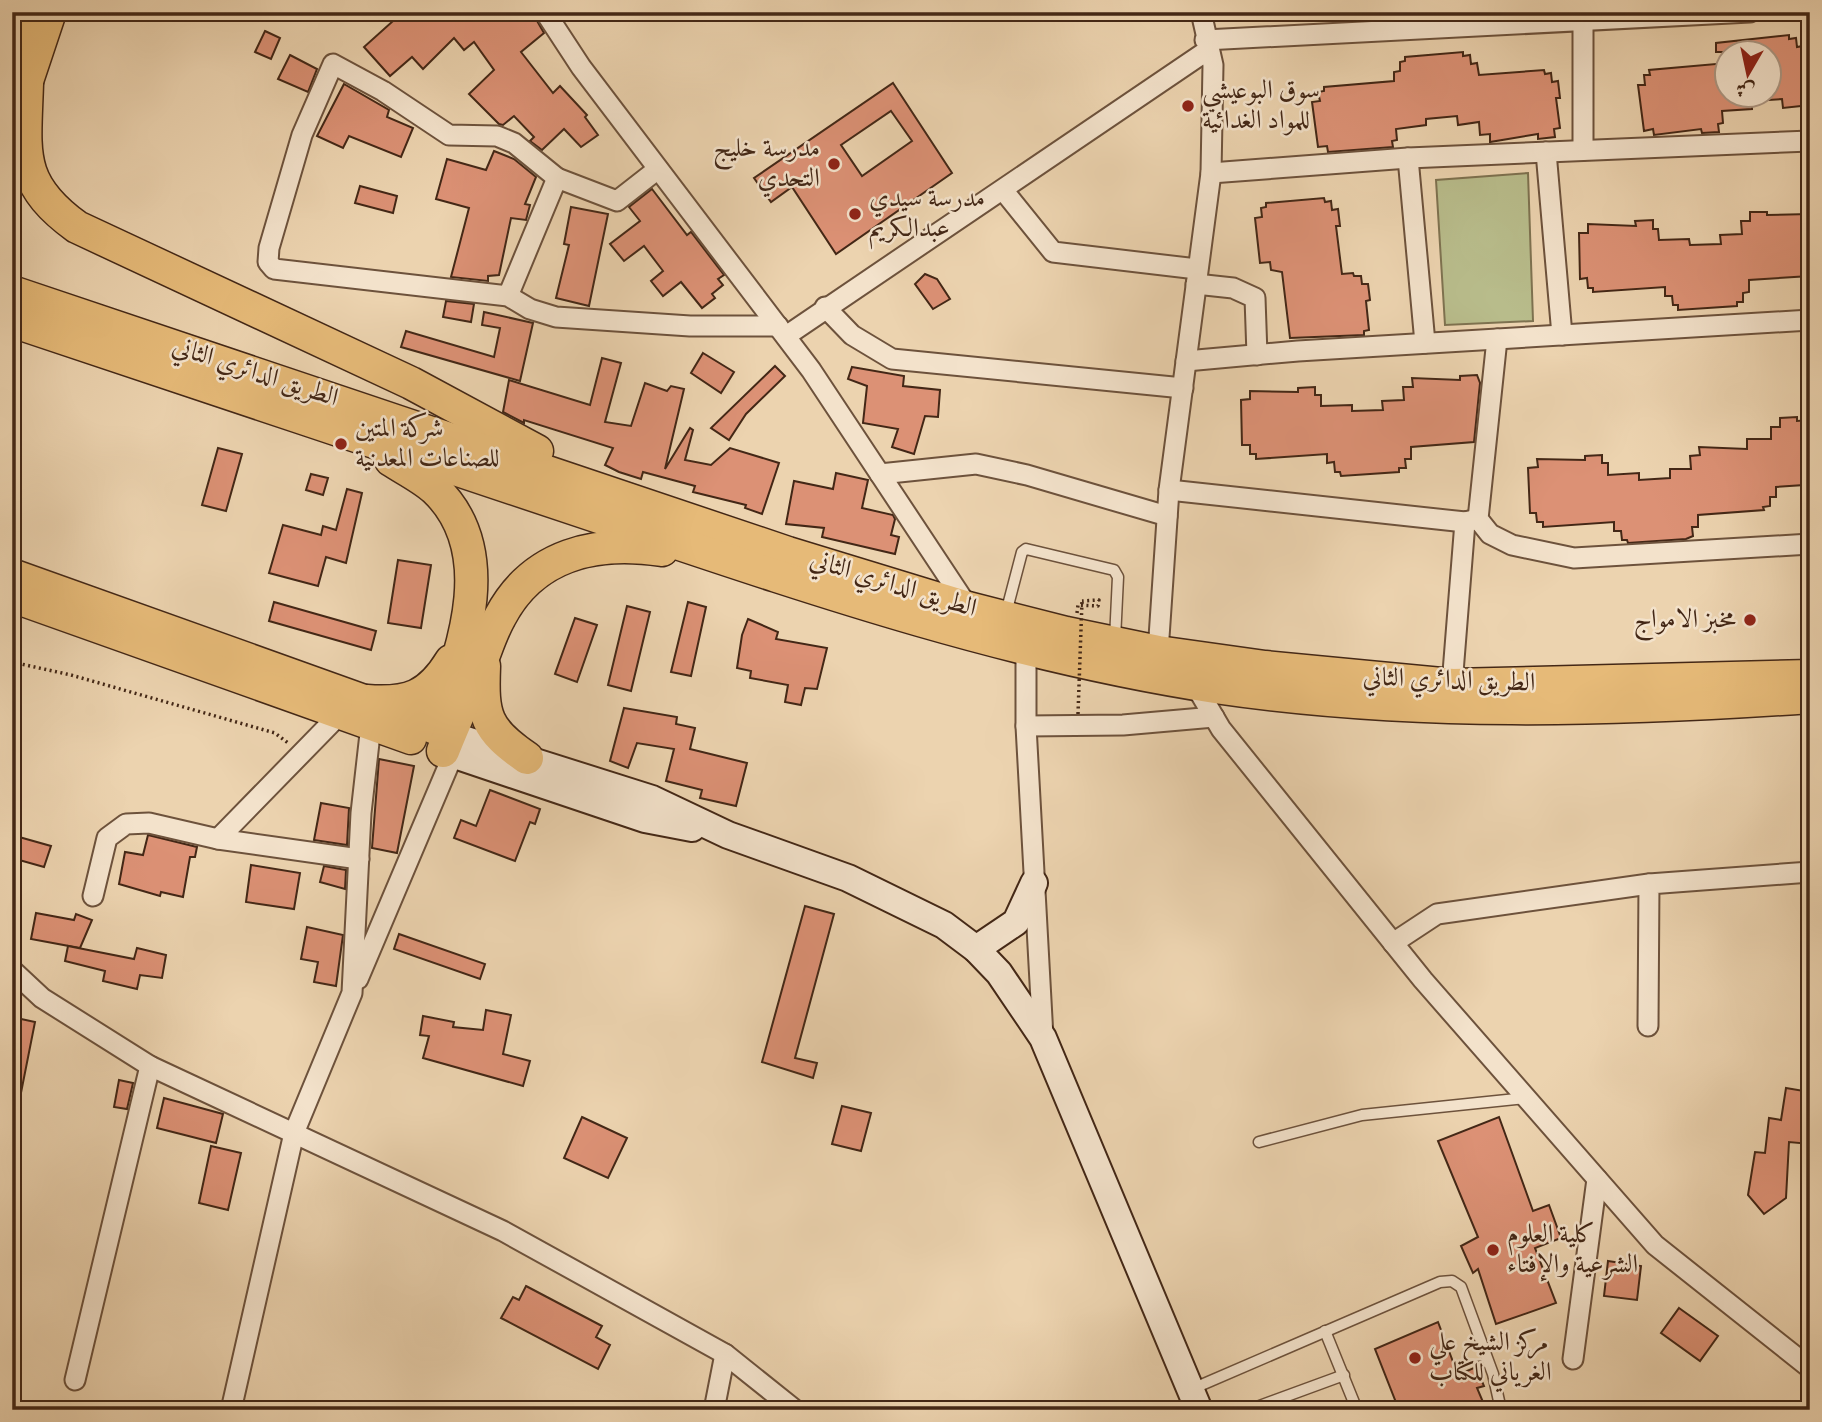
<svg xmlns="http://www.w3.org/2000/svg" width="1822" height="1422" viewBox="0 0 1822 1422" font-family="'Sorts Mill Goudy',Amiri,serif">
  <style>
    .green { fill: #b8bc8b; stroke: #7e7250; stroke-width: 2 }
    .building { fill: #dc9175; stroke: #432716; stroke-width: 2; fill-rule: evenodd }
    .lines { fill: none; stroke-linecap: round; stroke-linejoin: round }
    .service-casing { stroke: #6d523c; stroke-width: 13 }
    .minor-casing { stroke: #6d523c; stroke-width: 23 }
    .secondary-casing { stroke: #432716; stroke-width: 30 }
    .primary-casing { stroke: #432716; stroke-width: 33 }
    .trunk-casing { stroke: #432716; stroke-width: 35 }
    .path { stroke: #432716; stroke-width: 3.5; stroke-dasharray: 2 3.5; stroke-linecap: butt }
    .service { stroke: #f3e2cb; stroke-width: 10 }
    .minor { stroke: #f3e2cb; stroke-width: 19 }
    .secondary { stroke: #f3e2cb; stroke-width: 26 }
    .primary { stroke: #e6ba78; stroke-width: 30 }
    .trunk { stroke: #e6ba78; stroke-width: 32 }
    .path-bridge { stroke: #432716; stroke-width: 3.5; stroke-dasharray: 2 3.5; stroke-linecap: butt }
    .poi-dot { fill: #8f2418; stroke: #f3e2cb; stroke-width: 2.5 }
    .labels { text-anchor: middle; dominant-baseline: central; stroke-width: 5; stroke-linejoin: round; paint-order: stroke }
    .poi-label { font-size: 26px; fill: #432716; stroke: #f3e2cb; text-anchor: start }
    .street-label { font-size: 26px; fill: #432716; stroke: #f3e2cb }
  </style>
  <rect width="100%" height="100%" fill="#ecd3af"/>
  <filter id="stains"><feTurbulence type="fractalNoise" baseFrequency=".00286" numOctaves="4"/><feColorMatrix values="0 0 0 0 .2 0 0 0 0 .09 0 0 0 0 .02 0 0 0 .5 -.17"/></filter>
  <radialGradient id="worn" r=".72"><stop offset=".6" stop-color="#630" stop-opacity="0"/><stop offset="1" stop-color="#630" stop-opacity=".3"/></radialGradient>
  <polygon class="green" points="1528,173 1533,321 1445,325 1436,180"/>
  <g class="building">
    <polygon points="403,12 532,12 544,33 521,52 553,93 560,86 587,115 585,117 598,135 581,147 564,129 542,150 530,141 534,137 514,116 503,125 499,124 469,94 494,70 474,42 464,50 454,38 423,69 412,57 390,76 364,47"/>
    <polygon points="265,31 280,38 271,59 255,52"/>
    <polygon points="1789,35 1789,39 1796,38 1797,47 1803,46 1805,63 1810,63 1810,105 1783,108 1782,99 1769,100 1769,52 1716,52 1716,43"/>
    <polygon points="1463,52 1463,56 1470,55 1471,64 1477,63 1479,75 1544,70 1545,74 1551,73 1552,82 1558,81 1560,98 1556,98 1560,128 1554,129 1555,137 1538,139 1538,134 1490,142 1490,134 1480,135 1479,122 1458,125 1457,116 1426,119 1426,125 1396,129 1397,140 1392,141 1393,147 1328,152 1327,146 1318,147 1312,102 1320,101 1318,92 1324,91 1324,87 1394,81 1394,72 1400,71 1400,62 1405,61 1405,57"/>
    <polygon points="290,55 317,69 308,92 278,79"/>
    <polygon points="1727,63 1727,94 1751,94 1752,109 1722,111 1723,123 1718,124 1719,132 1702,133 1701,129 1654,135 1653,129 1644,131 1638,85 1645,85 1644,75 1650,75 1649,70"/>
    <path d="M893 83 952 173 836 254 792 187 771 202 754 178ZM891 111 912 141 862 176 841 145Z"/>
    <polygon points="344,84 389,110 387,117 413,128 401,157 349,136 343,148 317,136"/>
    <polygon points="494,151 514,159 536,177 525,204 530,205 526,220 511,218 499,275 488,276 488,281 451,277 469,208 436,199 447,159 486,170"/>
    <polygon points="360,186 397,196 393,213 355,203"/>
    <polygon points="652,189 687,235 691,232 724,275 718,279 723,285 712,294 715,298 702,308 681,282 663,296 651,281 663,271 644,246 624,261 610,244 640,221 629,207"/>
    <polygon points="1324,198 1325,202 1331,201 1332,210 1338,209 1340,226 1336,226 1342,274 1353,273 1354,276 1361,276 1362,284 1368,284 1370,300 1366,301 1369,330 1364,331 1364,335 1290,338 1282,272 1271,270 1270,262 1260,263 1255,218 1262,217 1261,208 1266,207 1266,203"/>
    <polygon points="571,207 608,214 589,306 556,298 569,245 564,244"/>
    <polygon points="1750,212 1767,212 1767,215 1810,214 1810,276 1749,280 1749,292 1743,293 1743,302 1737,302 1737,306 1678,310 1678,305 1673,305 1672,296 1665,296 1665,287 1593,292 1593,288 1588,288 1587,278 1580,279 1579,233 1588,233 1588,224 1636,226 1635,221 1653,220 1653,229 1658,229 1659,240 1689,239 1690,245 1721,244 1720,235 1742,234 1741,221 1750,221"/>
    <polygon points="925,274 937,279 950,299 933,309 915,284"/>
    <polygon points="446,301 474,304 471,322 443,317"/>
    <polygon points="484,312 533,323 520,381 401,347 406,331 494,357 500,328 482,325"/>
    <polygon points="703,353 734,372 721,393 691,373"/>
    <polygon points="602,358 621,363 605,422 631,426 645,383 667,391 671,386 684,389 665,469 690,428 693,430 685,460 711,465 730,448 779,463 762,514 745,508 746,505 693,492 695,486 643,472 641,479 619,472 605,465 613,448 524,420 524,423 503,412 509,380 590,405"/>
    <polygon points="775,366 785,376 746,414 729,440 711,428"/>
    <polygon points="852,367 904,376 903,386 940,390 938,417 925,416 914,454 892,447 898,429 863,423 867,386 848,379"/>
    <polygon points="1477,375 1480,383 1474,442 1411,447 1411,459 1405,459 1406,468 1399,468 1399,472 1341,476 1340,472 1335,472 1334,462 1327,463 1327,454 1256,459 1256,454 1250,454 1250,445 1242,445 1241,400 1250,399 1250,391 1298,392 1298,388 1315,387 1315,395 1321,395 1321,406 1352,405 1352,411 1383,410 1382,401 1404,400 1403,387 1413,387 1412,378 1460,380 1460,376"/>
    <polygon points="1797,417 1797,421 1810,420 1810,475 1803,476 1804,485 1776,487 1776,497 1770,497 1770,506 1763,507 1764,510 1698,515 1698,527 1692,527 1693,536 1686,539 1628,543 1627,540 1622,540 1621,531 1614,531 1614,522 1543,527 1543,522 1537,522 1536,513 1530,513 1528,468 1538,467 1537,459 1585,460 1585,456 1602,455 1602,463 1608,463 1608,475 1639,473 1639,480 1670,478 1670,469 1691,469 1690,456 1700,455 1699,447 1747,449 1747,439 1771,439 1771,427 1780,427 1780,418"/>
    <polygon points="218,448 242,454 226,511 202,505"/>
    <polygon points="836,473 868,480 862,508 893,515 895,519 891,535 899,537 895,554 822,537 824,528 786,524 794,481 833,489"/>
    <polygon points="311,474 328,478 323,495 306,490"/>
    <polygon points="347,489 362,493 346,563 326,557 318,586 269,573 283,525 321,535 323,526 336,530"/>
    <polygon points="398,560 431,565 421,628 388,623"/>
    <polygon points="274,602 376,631 371,650 269,621"/>
    <polygon points="688,602 706,607 691,676 671,672"/>
    <polygon points="627,606 650,612 631,691 608,685"/>
    <polygon points="575,618 597,625 577,682 555,674"/>
    <polygon points="748,619 778,632 776,639 827,648 817,689 805,688 801,705 785,702 788,685 750,678 751,671 737,668 742,635"/>
    <polygon points="624,708 677,717 676,724 695,728 690,749 747,763 736,806 700,798 702,790 666,781 674,749 637,743 628,768 610,761"/>
    <polygon points="379,759 414,766 397,853 372,848"/>
    <polygon points="490,790 540,809 535,824 530,822 515,861 454,838 461,820 476,826"/>
    <polygon points="321,803 349,808 347,845 314,840"/>
    <polygon points="12,835 51,846 44,867 12,858"/>
    <polygon points="148,835 197,847 195,857 190,857 183,897 161,892 160,896 119,884 125,852 143,855"/>
    <polygon points="251,865 300,873 294,909 246,902"/>
    <polygon points="324,866 346,870 345,889 320,882"/>
    <polygon points="805,906 834,914 795,1058 817,1063 813,1078 762,1062"/>
    <polygon points="36,913 74,920 76,914 92,920 80,948 31,939"/>
    <polygon points="307,927 343,935 336,986 314,982 318,962 301,959"/>
    <polygon points="399,934 485,964 480,979 394,949"/>
    <polygon points="68,946 134,959 137,948 166,955 162,978 140,975 137,989 103,981 105,971 65,961"/>
    <polygon points="486,1010 511,1015 503,1054 530,1061 523,1086 423,1058 429,1036 420,1035 423,1016 454,1022 453,1027 483,1030"/>
    <polygon points="12,1017 35,1022 19,1103 12,1102"/>
    <polygon points="119,1080 133,1083 127,1109 114,1107"/>
    <polygon points="1786,1088 1810,1092 1810,1144 1789,1142 1786,1198 1764,1214 1748,1195 1755,1152 1765,1153 1769,1118 1781,1120"/>
    <polygon points="164,1098 223,1114 216,1143 157,1128"/>
    <polygon points="842,1106 871,1113 861,1151 832,1144"/>
    <polygon points="582,1117 627,1138 608,1178 564,1158"/>
    <polygon points="1499,1117 1533,1211 1549,1205 1561,1238 1535,1248 1556,1303 1496,1324 1478,1269 1473,1273 1461,1246 1478,1237 1438,1141"/>
    <polygon points="211,1146 241,1153 228,1210 199,1203"/>
    <polygon points="1608,1261 1641,1266 1637,1300 1604,1296"/>
    <polygon points="526,1286 602,1326 596,1337 610,1345 598,1369 501,1318 513,1297 519,1300"/>
    <polygon points="1679,1308 1718,1336 1700,1361 1661,1333"/>
    <polygon points="1438,1322 1458,1375 1476,1367 1484,1386 1477,1388 1483,1402 1465,1410 1399,1410 1375,1349"/>
  </g>
  <g class="lines">
    <defs>
      <g id="service">
        <polyline points="1006,613 1022,552 1026,549 1114,570 1118,577 1115,639"/>
        <polyline points="1259,1142 1362,1115 1526,1098"/>
        <polyline points="1325,1331 1357,1410"/>
        <polyline points="1192,1389 1440,1282 1452,1281 1461,1287 1493,1374 1501,1410"/>
        <polyline points="1254,1408 1344,1375"/>
      </g>
      <g id="minor">
        <polyline points="545,12 581,67 811,370 968,607"/>
        <polyline points="1583,19 1583,150"/>
        <polyline points="1205,40 1750,12"/>
        <polyline points="1546,152 1562,335"/>
        <polyline points="1408,158 1425,343"/>
        <polyline points="1211,173 1408,158 1810,141"/>
        <polyline points="557,178 514,143 497,136 449,135 383,91 333,64 302,135 269,248 268,262 274,269 508,296 530,309 556,317 690,326 778,326"/>
        <polyline points="1003,190 1053,252 1197,269"/>
        <polyline points="1196,284 1233,288 1255,298 1257,355"/>
        <polyline points="508,296 557,178 617,201 658,169"/>
        <polyline points="825,307 852,335 892,359 1183,388"/>
        <polyline points="786,336 1208,50"/>
        <polyline points="1497,339 1478,519 1490,534 1512,545 1574,558 1810,544"/>
        <polyline points="1186,361 1298,351 1810,320"/>
        <polyline points="880,474 976,464 1027,475 1167,516"/>
        <polyline points="1169,490 1465,522 1478,519"/>
        <polyline points="1026,650 1026,726 1043,1037"/>
        <polyline points="1158,652 1169,490 1211,173 1213,65 1201,12"/>
        <polyline points="1194,683 1221,729 1423,980 1655,1245 1810,1368"/>
        <polyline points="1452,685 1465,522"/>
        <polyline points="1026,726 1123,725 1214,717"/>
        <polyline points="218,839 339,715"/>
        <polyline points="93,896 107,838 126,824 149,823 218,839 359,859"/>
        <polyline points="1393,943 1437,914 1649,884"/>
        <polyline points="12,970 42,998 150,1066 503,1231 725,1354 795,1410"/>
        <polyline points="358,979 453,755"/>
        <polyline points="1648,1026 1649,884 1810,872"/>
        <polyline points="1573,1359 1597,1179"/>
        <polyline points="75,1380 150,1066"/>
        <polyline points="231,1410 294,1133 352,993 361,813 371,725"/>
        <polyline points="714,1410 725,1354"/>
      </g>
      <g id="secondary">
        <polyline points="450,735 652,799 728,835 848,878 944,925 976,949 999,973 1043,1038 1199,1410"/>
        <polyline points="443,751 645,819 692,828"/>
        <polyline points="976,949 1016,922 1034,883"/>
      </g>
      <g id="primary">
        <polyline points="12,56 26,12"/>
        <polyline points="19,108 51,12"/>
        <polyline points="12,574 367,701 450,735"/>
        <polyline points="12,597 411,739"/>
      </g>
      <g id="trunk">
        <path d="M27 83C25 152 16 183 77 227L411 383 537 451"/>
        <polyline points="12,292 788,553 968,608 1066,633 1158,652 1265,667 1452,685 1810,676"/>
        <path d="M12 321C210 387 407 453 605 519 805 586 1005 655 1215 687 1412 716 1611 711 1810 697"/>
        <path d="M391 460C405 469 423 478 435 489 499 550 464 646 439 716"/>
        <path d="M484 666C482 716 485 729 527 758"/>
        <path d="M367 701C408 704 429 697 451 661"/>
        <path d="M443 751C455 721 468 692 481 662 487 647 492 631 500 617 533 554 596 540 662 550"/>
      </g>
    </defs>
    <use href="#service" class="service-casing"/>
    <use href="#minor" class="minor-casing"/>
    <use href="#secondary" class="secondary-casing"/>
    <use href="#primary" class="primary-casing"/>
    <use href="#trunk" class="trunk-casing"/>
    <g class="path">
      <polyline points="1077,613 1078,605 1098,606 1099,600 1082,601"/>
      <polyline points="12,662 71,675 275,733 288,743"/>
    </g>
    <use href="#service" class="service"/>
    <use href="#minor" class="minor"/>
    <use href="#secondary" class="secondary"/>
    <use href="#primary" class="primary"/>
    <use href="#trunk" class="trunk"/>
    <polyline class="path-bridge" points="1078,714 1082,601"/>
  </g>
  <g class="poi-dot">
    <circle cx="1188" cy="106" r="7"/>
    <circle cx="834" cy="164" r="7"/>
    <circle cx="855" cy="214" r="7"/>
    <circle cx="341" cy="444" r="7"/>
    <circle cx="1750" cy="620" r="7"/>
    <circle cx="1493" cy="1250" r="7"/>
    <circle cx="1415" cy="1358" r="7"/>
  </g>
  <g class="labels">
    <g class="poi-label">
      <text x="1202" y="91">سوق البوعيشي<tspan x="1202" dy="30">للمواد الغدائية</tspan></text>
      <text x="820" y="149" text-anchor="end">مدرسة خليج<tspan x="820" dy="30">التحدي</tspan></text>
      <text x="869" y="199">مدرسة سيدي<tspan x="869" dy="30">عبدالكريم</tspan></text>
      <text x="355" y="429">شركة المتين<tspan x="355" dy="30">للصناعات المعدنية</tspan></text>
      <text x="1736" y="620" text-anchor="end">مخبز الامواج</text>
      <text x="1507" y="1235">كلية العلوم<tspan x="1507" dy="30">الشرعية والإفتاء</tspan></text>
      <text x="1429" y="1343">مركز الشيخ علي<tspan x="1429" dy="30">الغرياني للكتاب</tspan></text>
    </g>
    <g class="street-label">
      <text transform="translate(255 373) rotate(18)">الطريق الدائري الثاني</text>
      <text transform="translate(893 585) rotate(17)">الطريق الدائري الثاني</text>
      <text transform="translate(1449 681) rotate(2)">الطريق الدائري الثاني</text>
    </g>
  </g>
  <rect width="1822" height="1422" fill="none" stroke="#ecd3af" stroke-width="42"/>
  <rect x="14" y="14" width="1794" height="1394" fill="none" stroke="#432716" stroke-width="3.5"/>
  <rect x="21" y="21" width="1780" height="1380" fill="none" stroke="#432716" stroke-width="2"/>
  <g transform="translate(1748 74) rotate(189)"><circle r="33" fill="#f3e2cb" stroke="#ad9783" stroke-width="2"/>
  <path d="M0-5L12 26L0 18L-12 26Z" fill="#8f2418"/>
  <text y="-10" font-size="19" font-weight="bold" text-anchor="middle" fill="#432716">ش</text>
  </g>
  <rect width="100%" height="100%" filter="url(#stains)"/>
  <rect width="100%" height="100%" fill="url(#worn)"/>
</svg>
